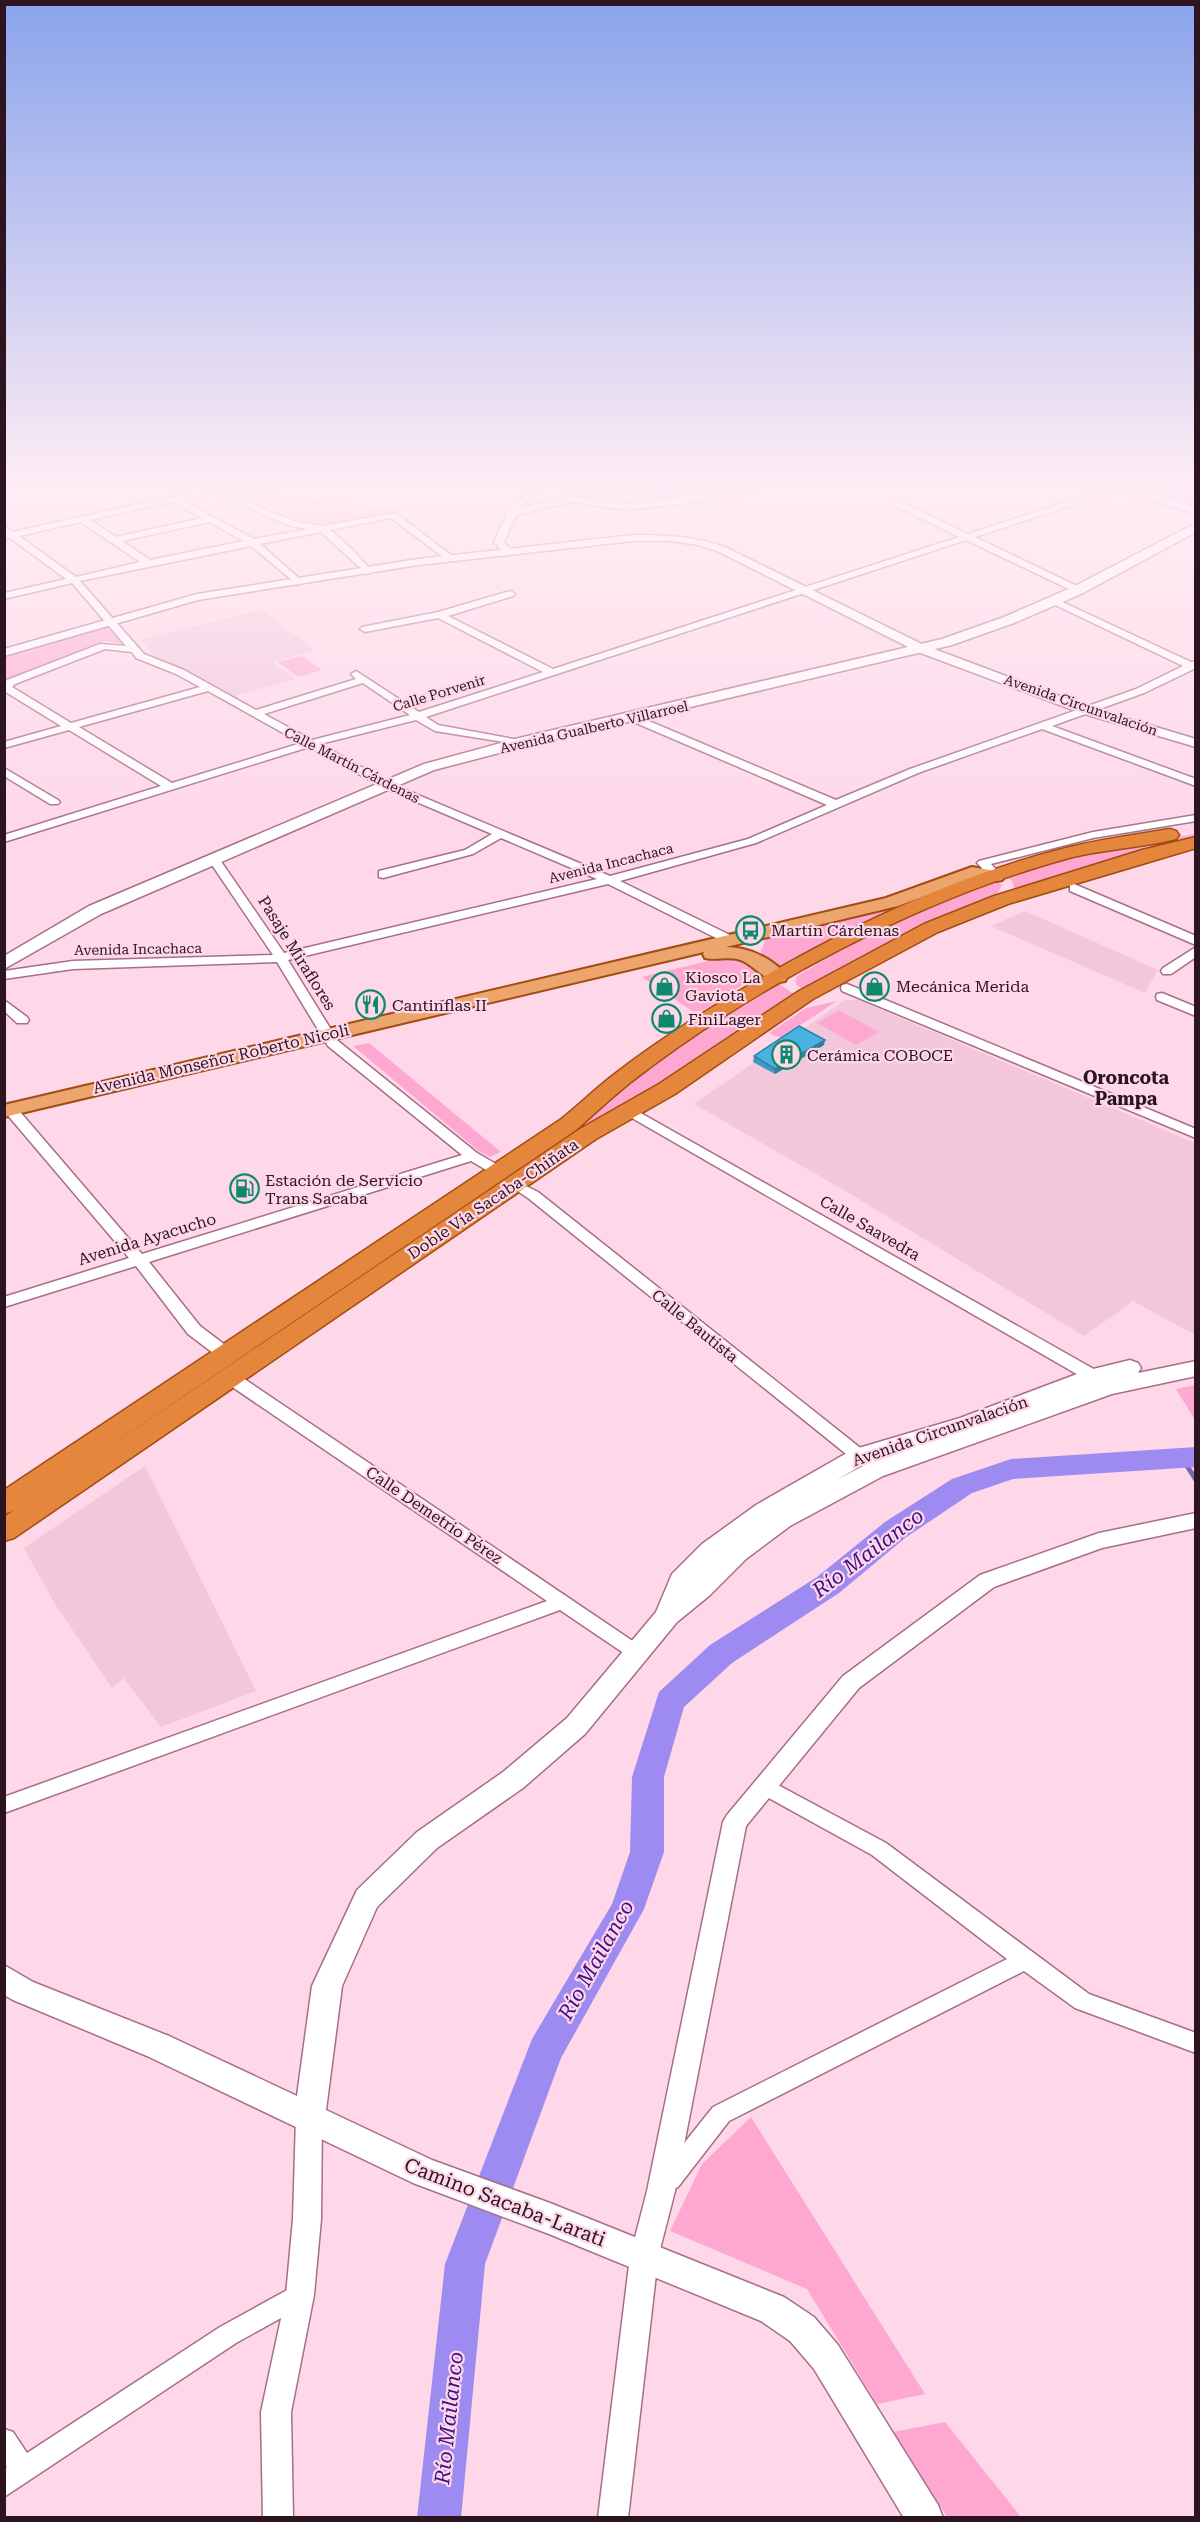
<svg xmlns="http://www.w3.org/2000/svg" width="1200" height="2522" viewBox="0 0 1200 2522" font-family="'Roboto Serif',serif">
  <style>
    .built { fill: #f2c7da }
    .green { fill: #fea8d1 }
    .lines { fill: none; stroke-linecap: round; stroke-linejoin: round }
    .stream { stroke: #7b68b2; stroke-width: 5 }
    .river { fill: #9d8bf1; fill-rule: evenodd }
    .minor-casing { stroke: #a76e89; stroke-width: 3 }
    .tertiary-casing { stroke: #a76e89; stroke-width: 3 }
    .secondary-casing { stroke: #a76e89; stroke-width: 3 }
    .primary-casing { stroke: #a04c12; stroke-width: 4 }
    .trunk-casing { stroke: #a04c12; stroke-width: 3 }
    .minor { fill: #fff; fill-rule: evenodd }
    .tertiary { fill: #fff; fill-rule: evenodd }
    .secondary { fill: #fff; fill-rule: evenodd }
    .primary { fill: #eba56d; fill-rule: evenodd }
    .trunk { fill: #e4873c; fill-rule: evenodd }
    .wall { fill: #3e9ac2 }
    .shaded-wall { fill: #327d9e }
    .building { fill: #48b3e1; stroke: #327d9e; stroke-width: 1.5 }
    .labels { text-anchor: middle; dominant-baseline: central; stroke-width: 4.5; stroke-linejoin: round; paint-order: stroke }
    .far-street-label { font-size: 14px; fill: #2c1520; stroke: #fed7e8 }
    .poi-label { font-size: 16px; fill: #2c1520; stroke: #fed7e8; text-anchor: start }
    .street-label { font-size: 16px; fill: #2c1520; stroke: #fed7e8 }
    .neighbourhood-label { font-size: 18px; font-weight: bold; fill: #2c1520; stroke: #fed7e8 }
    .near-street-label { font-size: 20px; fill: #2c1520; stroke: #fed7e8 }
    .near-water-label { font-size: 21px; font-style: italic; fill: #3d0f89; stroke: #fed7e8 }
  </style>
  <rect width="100%" height="100%" fill="#fed7e8"/>
  <g class="built">
    <polygon points="262,610 315,650 273,662 295,679 235,696 153,655 141,639"/>
    <polygon points="1025,911 1158,970 1145,993 991,926"/>
    <polygon points="845,1000 858,1000 1195,1143 1195,1335 1133,1301 1084,1336 842,1189 694,1104"/>
    <polygon points="145,1466 256,1691 161,1727 124,1678 112,1688 55,1604 24,1548"/>
  </g>
  <g class="green">
    <polygon points="230,490 404,510 321,526 302,521"/>
    <polygon points="105,626 124,644 106,641 87,647 5,680 5,656"/>
    <polygon points="302,656 322,670 298,677 278,662"/>
    <path d="M1195 834V837L1138 850 1015 891 1012 881 1006 876C1069 857 1131 844 1195 834Z"/>
    <polygon points="995,880 1002,885 998,893 947,914 869,953 804,990 797,985 795,981 797,976 874,931"/>
    <polygon points="915,901 778,969 763,957 761,951 766,939 781,931"/>
    <polygon points="724,957 744,960 757,970 756,976 702,1011 692,1011 642,977"/>
    <polygon points="777,982 795,995 668,1082 580,1131 574,1128 638,1075"/>
    <polygon points="837,1001 781,1038 769,1033 806,1008"/>
    <polygon points="839,1010 879,1032 856,1045 817,1023"/>
    <polygon points="369,1043 501,1152 490,1157 480,1152 353,1046"/>
    <polygon points="1195,1385 1196,1385 1195,1420 1176,1389"/>
    <polygon points="751,2117 925,2394 877,2404 807,2289 670,2231 702,2164"/>
    <polygon points="945,2422 1021,2517 947,2517 893,2432"/>
  </g>
  <g class="lines">
    <polyline class="stream" points="1182,1458 1196,1480"/>
    <g class="river">
      <polygon points="578,487 683,491 705,487 736,487 729,491 683,499 585,491"/>
      <polygon points="1144,487 1165,487 1196,497 1196,506 1146,490"/>
      <polygon points="1196,1447 1196,1467 1013,1479 972,1493 905,1538 839,1593 732,1663 684,1707 664,1777 664,1852 644,1909 561,2058 485,2264 461,2518 417,2518 445,2264 532,2039 612,1904 630,1852 632,1777 659,1692 710,1645 817,1577 885,1522 952,1479 1011,1459"/>
    </g>
    <defs>
      <g id="minor">
        <path d="M214 487 293 521 322 526 396 513 455 558 447 560 391 518 330 530 352 549 370 569V573L367 574 321 532 260 544 301 580 303 582 298 585 251 546 80 581 144 654 184 670 256 710 356 679 351 674 356 671 419 712 543 672 438 618 365 632 360 629 362 627 438 612 510 591 515 594 513 596 448 616 553 669 959 537 893 505V501H899L968 534 1112 487H1126L1196 508V514L1119 490 975 537 1081 588V592H1075L966 540 426 717 438 725 519 740 524 743 523 745 435 731 416 720 320 744 392 784 610 876 748 839 827 805 629 720V716H637L836 800 910 769 1136 689 1183 666 1051 603V599L1054 598 1191 662 1196 661V668L1144 693 1052 726 1196 779V786L1042 729 918 773 756 843 620 881 734 937 736 940 734 943H726L608 884 288 960 338 1041 477 1153 503 1168 505 1171 503 1174H493L471 1161 149 1262 200 1326 233 1351 235 1355 233 1359H221L188 1334 136 1266 4 1307V1297L129 1258 5 1112V1106H15L142 1254 462 1155 328 1046 277 962 73 969 4 979V971L73 961 273 955 208 859 214 855 218 857 284 953 597 879 501 838 473 854 383 878 379 877V871L465 850 492 834 384 788 309 747 4 842V835L161 786 69 730 4 748V742L61 726 4 691V683L7 680 100 644 126 646 72 583 4 599V593L66 579 10 538H4V526L13 532ZM213 493 288 525 308 529 254 539 181 500ZM172 502 202 518 116 537 90 520ZM81 522 140 562 76 577 19 536ZM209 522 244 541 150 560 122 541ZM105 649 132 652 136 658 176 674 200 687 71 723 12 687 15 684ZM363 683 410 715 312 740 264 714ZM208 691 301 743 172 783 79 727Z"/>
        <polygon points="535,487 544,487 520,508 572,496 626,504 758,487 731,498 626,510 572,502 516,515 504,542 512,551 504,553 494,542 508,511"/>
        <polygon points="4,768 58,800 60,802 58,804 50,804 4,776"/>
        <polygon points="1196,815 1196,821 1093,838 991,864 1002,876 996,880 992,879 977,863 979,861 1093,832"/>
        <polygon points="1074,884 1196,936 1196,945 1070,891 1070,885"/>
        <polygon points="1196,947 1196,957 1171,974 1163,974 1161,971 1163,968"/>
        <polygon points="847,984 1196,1129 1196,1138 842,991 841,988 842,985"/>
        <polygon points="1162,993 1196,1007 1196,1016 1157,1000 1156,997 1157,994"/>
        <polygon points="4,1000 27,1017 29,1020 27,1023 17,1023 4,1011"/>
        <polygon points="630,1107 1099,1372 1101,1376 1099,1380 1087,1380 625,1114 623,1111 625,1108"/>
        <polygon points="514,1180 538,1192 873,1458 875,1462 873,1466 861,1466 528,1198 507,1184"/>
        <polygon points="231,1373 237,1374 643,1648 646,1653 643,1658 637,1660 631,1658 560,1610 4,1813 4,1797 547,1601 225,1382 223,1378 225,1374"/>
        <polygon points="765,1778 886,1843 1089,1994 1196,2033 1196,2053 1075,2008 1024,1971 729,2121 678,2187 670,2190 662,2187 659,2179 662,2171 713,2107 1007,1959 872,1855 758,1792 755,1786 758,1780"/>
        <polygon points="300,2283 308,2287 312,2295 308,2303 236,2343 4,2497 4,2469 7,2467 4,2463 4,2429 13,2432 27,2453 220,2327"/>
      </g>
      <g id="tertiary">
        <path d="M633 535C665 535 694 536 725 547L926 646 1089 707 1196 739V747L1081 713 918 652 717 551 698 545 672 541H633L418 565 198 600 4 656V649L197 594 418 559Z"/>
        <polygon points="1196,1513 1196,1528 1102,1548 994,1587 859,1688 746,1826 675,2191 658,2257 628,2518 598,2518 630,2257 647,2191 723,1822 727,1815 843,1676 980,1575 1099,1533"/>
        <polygon points="309,2105 318,2109 322,2118 321,2219 314,2295 291,2412 293,2518 263,2518 261,2412 286,2295 293,2219 296,2118 300,2109"/>
      </g>
      <g id="secondary">
        <polygon points="1196,523 1196,532 1083,593 1014,623 952,645 522,747 434,770 101,914 4,969 4,956 89,906 424,764 519,738 942,639 1004,617 1073,587"/>
        <path d="M1130 1360 1138 1363 1141 1368 1138 1373 1196 1361V1376L1112 1394 883 1476 790 1526 746 1559 709 1596 677 1622 585 1734 523 1788 437 1848 377 1907 342 1986 326 2110 432 2160 550 2203 784 2297 814 2317 838 2345 938 2505 943 2518H904L814 2369 790 2341 761 2321 549 2234 413 2183 147 2056 13 2000 4 1995V1965L33 1982 169 2036 297 2096 312 1986 357 1890 417 1832 503 1772 567 1718 656 1612 672 1574 702 1544 756 1505 852 1450 960 1418 1085 1371ZM899 1453 867 1464 836 1480 868 1462Z"/>
      </g>
      <path id="primary" d="M972 867 1002 872 1005 876 1002 880 996 881 973 878 898 906 726 947C748 947 775 959 787 977L785 981C768 985 757 968 743 961 730 955 718 961 705 958L703 954 704 952 4 1117V1105L886 898Z"/>
      <path id="trunk" d="M1170 829 1176 831 1179 835 1176 839C1141 848 1104 849 1069 858 919 899 753 987 631 1082 612 1097 594 1114 576 1130L67 1475 580 1129 659 1084 799 991 924 924 994 896 1142 850 1196 837V848L1008 904 938 932 813 999 675 1094 596 1139 14 1538 4 1541V1517L13 1511 4 1514V1490L560 1120C579 1105 596 1088 616 1073 656 1042 700 1014 744 988 843 930 947 879 1058 850 1095 840 1133 835 1170 829Z"/>
    </defs>
    <use href="#minor" class="minor-casing"/>
    <use href="#tertiary" class="tertiary-casing"/>
    <use href="#secondary" class="secondary-casing"/>
    <use href="#primary" class="primary-casing"/>
    <use href="#trunk" class="trunk-casing"/>
    <use href="#minor" class="minor"/>
    <use href="#tertiary" class="tertiary"/>
    <use href="#secondary" class="secondary"/>
    <use href="#primary" class="primary"/>
    <use href="#trunk" class="trunk"/>
  </g>
  <polygon class="wall" points="824,1045 775,1074 753,1062 754,1056"/>
  <polygon class="shaded-wall" points="825,1040 824,1045 775,1074 775,1069"/>
  <polygon class="building" points="799,1026 825,1040 775,1069 754,1056"/>
  <linearGradient id="sky" x2="0" y2="1"><stop stop-color="#8aa4ec"/><stop offset="0.58" stop-color="#ffedf5"/><stop offset="1" stop-color="#ffedf5" stop-opacity="0"/></linearGradient>
  <rect width="1200" height="840" fill="url(#sky)"/>
  <defs>
    <symbol id="bus-ring" viewBox="-11 -11 22 22"><circle r="9.5" fill="#fed7e8" stroke="#0f896b" stroke-width="1.5"/><path d="M-5-6H5V4H4V6H2V4H-2V6H-4V4H-5ZM-3.5-4V0h7V-4ZM-3.5 1.2v1.5H-2V1.2ZM2 1.2v1.5H3.5V1.2Z" fill="#0f896b"/></symbol>
    <symbol id="shop-ring" viewBox="-11 -11 22 22"><circle r="9.5" fill="#fed7e8" stroke="#0f896b" stroke-width="1.5"/><path d="M-5-2.5h2.3a2.7 3.5 0 0 1 5.4 0H5L5.5 6h-11ZM-1.5-2.5h3a1.5 2.3 0 0 0-3 0Z" fill="#0f896b"/></symbol>
    <symbol id="restaurant-ring" viewBox="-11 -11 22 22"><circle r="9.5" fill="#fed7e8" stroke="#0f896b" stroke-width="1.5"/><path d="M-5-6h1v4h1v-4h1v4h1v-4h1v5L-1.5 .5V6h-2V.5L-5-1ZM5-6V6H3V1.5H1.5Q1.5-4 5-6Z" fill="#0f896b"/></symbol>
    <symbol id="building-ring" viewBox="-11 -11 22 22"><circle r="9.5" fill="#fed7e8" stroke="#0f896b" stroke-width="1.5"/><path d="M-4-6H4V6H1V3H-1V6H-4ZM-2.5-4.3h1.7v1.8h-1.7ZM.8-4.3h1.7v1.8H.8ZM-2.5-1h1.7V.8h-1.7ZM.8-1h1.7V.8H.8Z" fill="#0f896b"/></symbol>
    <symbol id="fuel-ring" viewBox="-11 -11 22 22"><circle r="9.5" fill="#fed7e8" stroke="#0f896b" stroke-width="1.5"/><path d="M-5.5-6h7V0h2V4h1.3V-2.5L3-4.5l.8-.8L6-3V5H2.5V1h-1V6h-7ZM-4.2-4.7v3.2H.2V-4.7Z" fill="#0f896b"/></symbol>
  </defs>
  <g fill-rule="evenodd">
    <use href="#bus-ring" x="734" y="914" width="33" height="33"/>
    <use href="#shop-ring" x="648" y="970" width="33" height="33"/>
    <use href="#shop-ring" x="858" y="970" width="33" height="33"/>
    <use href="#restaurant-ring" x="354" y="988" width="33" height="33"/>
    <use href="#shop-ring" x="650" y="1002" width="33" height="33"/>
    <use href="#building-ring" x="770" y="1038" width="33" height="33"/>
    <use href="#fuel-ring" x="228" y="1172" width="33" height="33"/>
  </g>
  <g class="labels">
    <g class="far-street-label">
      <text transform="translate(439 693) rotate(-17)">Calle Porvenir</text>
      <text transform="translate(1081 705) rotate(19)">Avenida Circunvalación</text>
      <text transform="translate(594 727) rotate(-13)">Avenida Gualberto Villarroel</text>
      <text transform="translate(352 765) rotate(27)">Calle Martín Cárdenas</text>
      <text transform="translate(611 863) rotate(-14)">Avenida Incachaca</text>
      <text transform="translate(138 949) rotate(-1)">Avenida Incachaca</text>
    </g>
    <g class="poi-label">
      <text x="771" y="930">Martín Cárdenas</text>
      <text x="685" y="977">Kiosco La<tspan x="685" dy="18">Gaviota</tspan></text>
      <text x="896" y="986">Mecánica Merida</text>
      <text x="392" y="1005">Cantinflas II</text>
      <text x="688" y="1019">FiniLager</text>
      <text x="807" y="1055">Cerámica COBOCE</text>
      <text x="265" y="1180">Estación de Servicio<tspan x="265" dy="18">Trans Sacaba</tspan></text>
    </g>
    <g class="street-label">
      <text transform="translate(297 953) rotate(58)">Pasaje Miraflores</text>
      <text transform="translate(221 1059) rotate(-13)">Avenida Monseñor Roberto Nicoli</text>
      <text transform="translate(493 1199) rotate(-34)">Doble Vía Sacaba-Chiñata</text>
      <text transform="translate(870 1228) rotate(30)">Calle Saavedra</text>
      <text transform="translate(147 1239) rotate(-17)">Avenida Ayacucho</text>
      <text transform="translate(695 1326) rotate(39)">Calle Bautista</text>
      <text transform="translate(940 1431) rotate(-19)">Avenida Circunvalación</text>
      <text transform="translate(434 1515) rotate(34)">Calle Demetrio Pérez</text>
    </g>
    <g class="neighbourhood-label">
      <text x="1126" y="1077">Oroncota<tspan x="1126" dy="21">Pampa</tspan></text>
    </g>
    <g class="near-street-label">
      <text transform="translate(505 2202) rotate(21)">Camino Sacaba-Larati</text>
    </g>
    <g class="near-water-label">
      <text transform="translate(868 1553) rotate(-37)">Río Mailanco</text>
      <text transform="translate(596 1960) rotate(-61)">Río Mailanco</text>
      <text transform="translate(449 2418) rotate(-84)">Río Mailanco</text>
    </g>
  </g>
  <rect width="1200" height="2522" fill="none" stroke="#2c1520" stroke-width="12"/>
</svg>
